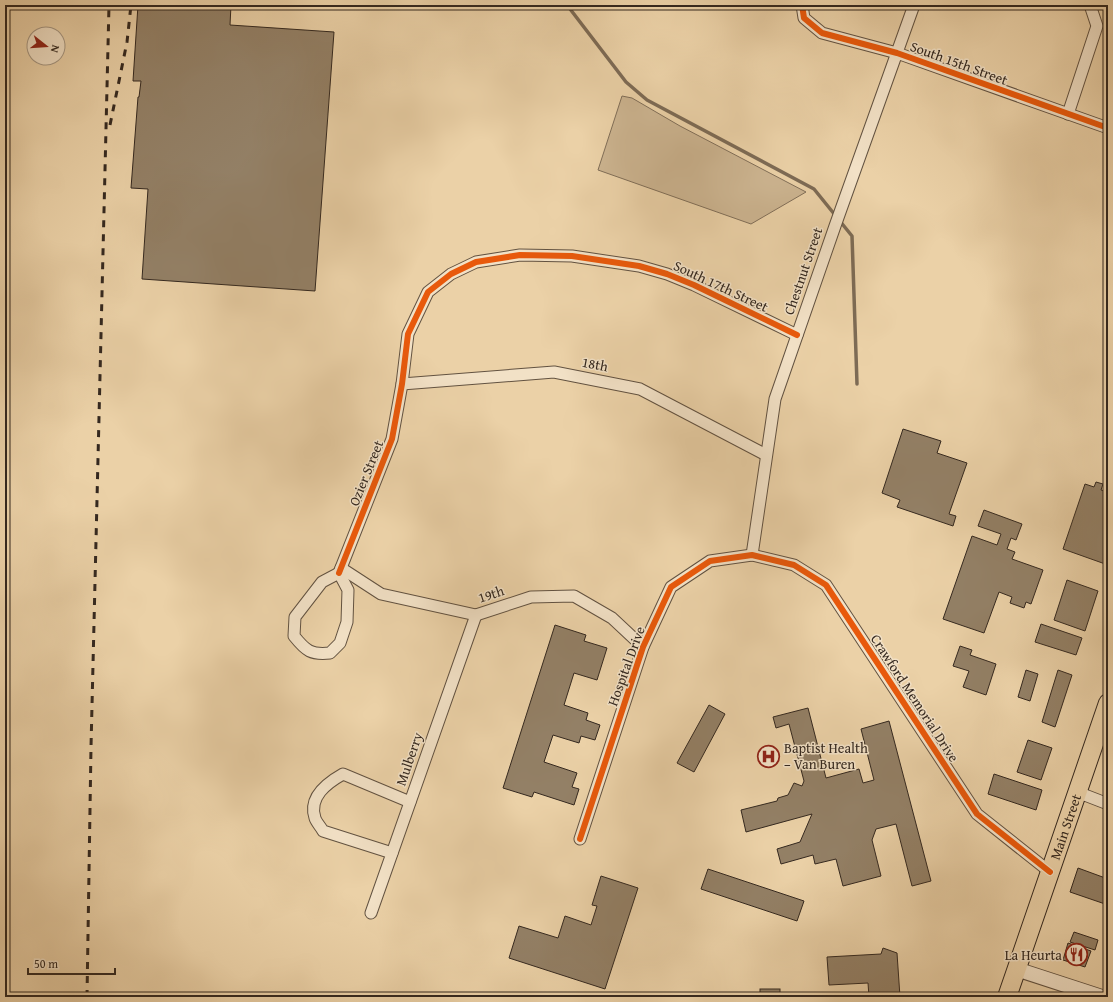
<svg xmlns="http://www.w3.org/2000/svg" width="1113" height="1002" viewBox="0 0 1113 1002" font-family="'Gentium Book Plus',serif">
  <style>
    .green { fill: #ccb490; stroke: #806e58 }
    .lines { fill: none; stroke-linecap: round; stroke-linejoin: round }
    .stream { stroke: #7d6b55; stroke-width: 3.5 }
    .building { fill: #938066; stroke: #34281f }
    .minor-casing { stroke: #625241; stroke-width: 13 }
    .tertiary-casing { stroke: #625241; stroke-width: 16 }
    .primary-casing { stroke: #34281f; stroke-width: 20 }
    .minor { stroke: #f2e1c6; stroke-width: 11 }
    .tertiary { stroke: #f2e1c6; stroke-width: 14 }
    .primary { stroke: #ebd1a7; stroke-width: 18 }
    .rail { stroke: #34281f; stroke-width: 3; stroke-dasharray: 7 7; stroke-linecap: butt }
    .cycleway-casing { stroke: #f2e1c6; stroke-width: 8 }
    .cycleway { stroke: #e8590c; stroke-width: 6 }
    .labels { text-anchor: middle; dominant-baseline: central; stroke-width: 3; stroke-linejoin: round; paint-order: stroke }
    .street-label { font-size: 14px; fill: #34281f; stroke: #f2e1c6 }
    .poi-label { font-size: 14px; fill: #34281f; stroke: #f2e1c6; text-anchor: start }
  </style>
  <rect width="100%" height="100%" fill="#ebd1a7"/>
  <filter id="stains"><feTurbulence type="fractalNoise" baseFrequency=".005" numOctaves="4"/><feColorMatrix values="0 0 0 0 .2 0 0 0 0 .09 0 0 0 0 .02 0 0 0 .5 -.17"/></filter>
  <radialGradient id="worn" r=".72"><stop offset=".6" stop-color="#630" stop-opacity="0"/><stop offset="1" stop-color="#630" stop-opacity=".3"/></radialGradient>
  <polygon class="green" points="622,96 632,98 680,126 806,192 751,224 598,170"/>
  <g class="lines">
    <polyline class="stream" points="567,5 626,82 647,100 814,189 852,236 857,384"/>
  </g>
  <g class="building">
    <polygon points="138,5 231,5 230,25 334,32 315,291 142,279 148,189 131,188 138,97 139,97 141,81 133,81"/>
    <polygon points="903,429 941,441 937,453 967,463 949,514 956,516 953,526 897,507 900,500 882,493"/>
    <polygon points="1096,482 1103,484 1101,490 1108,492 1108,565 1063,549 1085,484 1094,487"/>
    <polygon points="984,510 1022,524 1016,540 1011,538 1007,549 1015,552 1012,559 1043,570 1031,604 1026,602 1024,608 1010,603 1012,597 999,592 984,633 943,619 972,536 997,545 1001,534 978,526"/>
    <polygon points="1067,580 1098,591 1085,631 1054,620"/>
    <polygon points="1041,624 1082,638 1076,655 1035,642"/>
    <polygon points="555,625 586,635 584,641 607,648 597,680 574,673 564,705 588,713 586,720 600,725 595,740 581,736 579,743 553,735 544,762 577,773 572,787 579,789 574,805 534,792 532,797 503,788"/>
    <polygon points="960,646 972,650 970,655 996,664 986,695 963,687 969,671 953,666"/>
    <polygon points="1026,670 1038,674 1030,701 1018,697"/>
    <polygon points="1058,670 1072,675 1055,727 1042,722"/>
    <polygon points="709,705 725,714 694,772 677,763"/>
    <polygon points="808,708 826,778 859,769 863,783 874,780 861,729 889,721 931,881 912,886 896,824 876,829 872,840 881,876 843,886 836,859 815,864 813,855 781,864 777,849 800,842 812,814 746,832 741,810 777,801 778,798 788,795 794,783 802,786 804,781 789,724 776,728 773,717"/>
    <polygon points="1028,740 1052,748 1041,780 1017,772"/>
    <polygon points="994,774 1042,790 1036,810 988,794"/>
    <polygon points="1078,868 1108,879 1108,905 1070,892"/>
    <polygon points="708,869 804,901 797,921 701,889"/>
    <polygon points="601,876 638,888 605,989 509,958 519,926 558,938 565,916 591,925 597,906 592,905"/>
    <polygon points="1074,932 1098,940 1095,950 1070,942"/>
    <polygon points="1068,943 1091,951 1085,967 1063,960"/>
    <polygon points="883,948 897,953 900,997 869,997 868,983 829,985 827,957 881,954"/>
    <rect x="760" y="989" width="20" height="8"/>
  </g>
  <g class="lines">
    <defs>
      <g id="minor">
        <polyline points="802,5 804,18 822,33 897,53 1108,128"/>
        <polyline points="1068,114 1097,26 1090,5"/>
        <polyline points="402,384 554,372 640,389 766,455"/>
        <polyline points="752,555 775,399 835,226 914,5"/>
        <polyline points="341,568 381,594 476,615 531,597 574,596 612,618 643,647"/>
        <polyline points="339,573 392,439 402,384 408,334 428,292 451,274 476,262 520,255 572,256 639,266 667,274 694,285 797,335"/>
        <path d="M339 573 348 590 347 622 340 643 330 653C311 655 306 651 294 636L295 617 322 582Z"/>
        <polyline points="1077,792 1108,804"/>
        <polyline points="580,839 643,647 671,587 710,561 752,555 794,565 826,585 977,814 1050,872"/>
        <path d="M392 853 323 831C321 827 316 822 315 818 308 797 327 783 343 774L410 802"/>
        <polyline points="371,913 476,615"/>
      </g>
      <polyline id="tertiary" points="1016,969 1102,997"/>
      <g id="primary">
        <path id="s1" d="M1007 997 1108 703"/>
      </g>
    </defs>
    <use href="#minor" class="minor-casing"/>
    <use href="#tertiary" class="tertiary-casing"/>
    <use href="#primary" class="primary-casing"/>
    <use href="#minor" class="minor"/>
    <use href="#tertiary" class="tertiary"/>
    <use href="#primary" class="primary"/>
    <g class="rail">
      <polyline points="110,125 127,42 131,5"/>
      <polyline points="87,997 91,747 109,5"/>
    </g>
    <defs>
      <g id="cycleway">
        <polyline points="802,5 804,18 822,33 897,53 1108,128"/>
        <polyline points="339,573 392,439 402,384 408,334 428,292 451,274 476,262 520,255 572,256 639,266 667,274 694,285 797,335"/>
        <polyline points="580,839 643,647 671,587 710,561 752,555 794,565 826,585 977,814 1050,872"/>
      </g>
    </defs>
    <use href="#cycleway" class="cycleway-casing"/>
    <use href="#cycleway" class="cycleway"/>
  </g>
  <defs>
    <symbol id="hospital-ring" viewBox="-11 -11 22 22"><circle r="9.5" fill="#f2e1c6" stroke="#8f2418" stroke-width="1.5"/><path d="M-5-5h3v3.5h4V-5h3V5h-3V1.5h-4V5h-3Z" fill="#8f2418"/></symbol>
    <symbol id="restaurant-ring" viewBox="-11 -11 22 22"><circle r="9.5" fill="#f2e1c6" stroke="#8f2418" stroke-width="1.5"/><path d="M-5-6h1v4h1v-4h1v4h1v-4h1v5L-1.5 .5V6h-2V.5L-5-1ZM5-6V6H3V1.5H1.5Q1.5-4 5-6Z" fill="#8f2418"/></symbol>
  </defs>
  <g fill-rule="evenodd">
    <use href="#hospital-ring" x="756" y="744" width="25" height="25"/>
    <use href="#restaurant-ring" x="1064" y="942" width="25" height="25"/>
  </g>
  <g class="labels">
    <g class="street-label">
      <text transform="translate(959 63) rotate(20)">South 15th Street</text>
      <text transform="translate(803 271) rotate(-71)">Chestnut Street</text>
      <text transform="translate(721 286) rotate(25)">South 17th Street</text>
      <text transform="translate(595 364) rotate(11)">18th</text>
      <text transform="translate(366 473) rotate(-68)">Ozier Street</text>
      <text transform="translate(491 594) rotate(-18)">19th</text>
      <text transform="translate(626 666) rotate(-70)">Hospital Drive</text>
      <text transform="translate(915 698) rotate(57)">Crawford Memorial Drive</text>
      <text transform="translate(409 759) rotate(-71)">Mulberry</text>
      <text stroke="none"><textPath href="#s1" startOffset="180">Main Street</textPath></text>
    </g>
    <g class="poi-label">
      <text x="784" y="748">Baptist Health<tspan x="784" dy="16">– Van Buren</tspan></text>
      <text x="1062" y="955" text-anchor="end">La Heurta</text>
    </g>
  </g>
  <rect width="1113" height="1002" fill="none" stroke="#ebd1a7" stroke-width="20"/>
  <rect x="6" y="6" width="1101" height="990" fill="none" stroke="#34281f" stroke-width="2"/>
  <rect x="10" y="10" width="1093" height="982" fill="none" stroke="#34281f"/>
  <g transform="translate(46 46) rotate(107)"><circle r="19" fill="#f2e1c6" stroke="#a69783"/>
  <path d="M0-3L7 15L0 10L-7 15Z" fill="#8f2418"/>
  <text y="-6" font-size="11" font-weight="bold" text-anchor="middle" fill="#34281f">N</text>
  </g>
  <path d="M28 968v6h87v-6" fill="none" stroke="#34281f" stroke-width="2"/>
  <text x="34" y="968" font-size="12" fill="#34281f" stroke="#f2e1c6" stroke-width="3" paint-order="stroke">50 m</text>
  <rect width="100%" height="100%" filter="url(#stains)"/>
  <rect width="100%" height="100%" fill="url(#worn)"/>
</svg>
